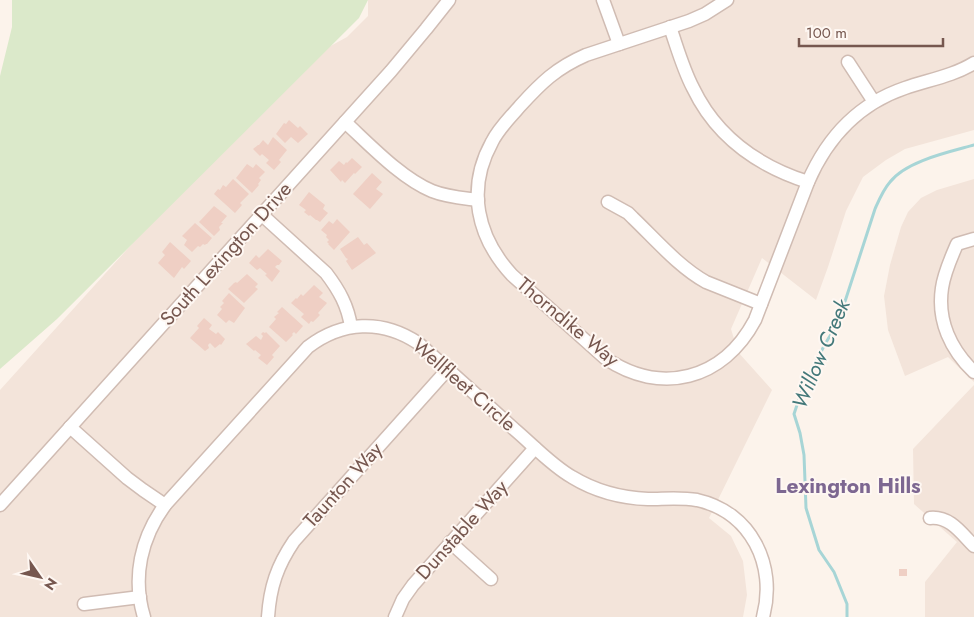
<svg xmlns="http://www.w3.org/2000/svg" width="974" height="617" viewBox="0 0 974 617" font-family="Jost,sans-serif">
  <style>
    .residential { fill: #f3e4da }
    .green { fill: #dbe9ca }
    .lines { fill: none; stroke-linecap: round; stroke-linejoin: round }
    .stream { stroke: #a7d5d6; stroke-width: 3 }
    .building { fill: #efcfc4 }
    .minor-casing { stroke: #d0bcb3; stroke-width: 15 }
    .minor { stroke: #fff; stroke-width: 12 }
    .labels { text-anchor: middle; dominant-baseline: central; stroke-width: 4; stroke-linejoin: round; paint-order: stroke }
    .street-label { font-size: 20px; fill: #76574f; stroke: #fef7f2 }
    .water-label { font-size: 21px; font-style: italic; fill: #437879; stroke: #fef7f2 }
    .neighbourhood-label { font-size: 21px; font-weight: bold; fill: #7d6791; stroke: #fef7f2 }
  </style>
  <rect width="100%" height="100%" fill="#fcf3eb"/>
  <g class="residential">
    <polygon points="368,0 974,0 974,130 905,149 886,160 863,177 846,211 828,267 816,300 762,258 731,329 738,352 772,390 709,518 731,536 743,561 747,595 743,617 0,617 0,390 292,67 347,37 368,16"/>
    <polygon points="974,179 974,382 948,357 905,376 888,330 884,296 890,265 901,227 908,212 921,198 937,190"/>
    <polygon points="974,385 974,617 925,617 925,582 957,542 914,504 913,449"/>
  </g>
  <polygon class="green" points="12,0 368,0 359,18 57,319 0,369 0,76 12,27"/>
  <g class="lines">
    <path class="stream" d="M847 617V604L834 572 819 550 806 508 804 455 800 433 794 414 803 387 825 344 838 323 875 209C879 200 883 190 890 182 906 161 949 152 974 145"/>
  </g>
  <g class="building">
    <polygon points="289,120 298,128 300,126 308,134 298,143 291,137 285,143 276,134 284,123 286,124"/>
    <polygon points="273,137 287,150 279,160 281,162 274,170 266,163 269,160 262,154 260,156 253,149 258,145 259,145 263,140 268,145"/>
    <polygon points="352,158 362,167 355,174 354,173 345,183 342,180 341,182 330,170 339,161 344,165 346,162 347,163"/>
    <polygon points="247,164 253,168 256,164 265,172 259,178 261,180 258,184 259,185 252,193 236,178"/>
    <polygon points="372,173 382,182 376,189 383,194 370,209 353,194"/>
    <polygon points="233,179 249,194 240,203 242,205 235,213 214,194 218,189 220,190 223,185 226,187"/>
    <polygon points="309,192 325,205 323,209 328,213 320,222 317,220 316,220 310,215 309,216 304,212 306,210 299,205"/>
    <polygon points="214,206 227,216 221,223 223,223 219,227 220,230 214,236 199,222"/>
    <polygon points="337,219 350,232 334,250 328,244 329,244 327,242 329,240 326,237 327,235 321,230 329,221 333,224"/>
    <polygon points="195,223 212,238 207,244 206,244 205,245 203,244 200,247 198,246 192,252 184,245 187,240 182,236"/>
    <polygon points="358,237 364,245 367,243 376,253 352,270 346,261 348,259 346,258 340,249"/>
    <polygon points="170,242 191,261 184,269 182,267 174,278 158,263 165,255 162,252"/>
    <polygon points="268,249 282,261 279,265 277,265 275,267 280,271 272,282 265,275 267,274 260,268 257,270 249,263 256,255 259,258"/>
    <polygon points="247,274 258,284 255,287 258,289 244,303 228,289 234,283 236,282 237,283"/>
    <polygon points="314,285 323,293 319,297 327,303 318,313 320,315 313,322 311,321 309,324 301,317 304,314 291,303 296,298 297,299 301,294 303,296"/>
    <polygon points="229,293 245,308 234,323 229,320 226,323 217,315 222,309 220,307 224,303 222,301"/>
    <polygon points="282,307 303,326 296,334 294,332 292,334 293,335 286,342 269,327 276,319 274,317 279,313 277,312"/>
    <polygon points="204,318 212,325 209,329 216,334 218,332 225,339 221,345 220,344 215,348 210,343 208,345 209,348 205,351 190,338 199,328 197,326"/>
    <polygon points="263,332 265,333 266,332 280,346 272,355 274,357 267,365 258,358 261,355 255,350 254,351 246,344 256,336 261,340 263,336 261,334"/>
    <rect x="899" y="569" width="8" height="7"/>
  </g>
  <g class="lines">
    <defs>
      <g id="minor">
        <polyline points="603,0 619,44"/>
        <path d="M727 0 705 14 689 21 586 55C556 68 541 83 520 106 510 118 499 128 492 142 466 189 477 237 512 275L605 358C661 396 723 380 755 320L808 182C827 138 858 104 905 88 928 80 953 76 974 63"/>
        <path d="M670 27C677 47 683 69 693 88 716 136 758 166 808 182"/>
        <polyline points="848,62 874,102"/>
        <path d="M345 122C370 145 401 178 432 191 447 197 463 198 478 200"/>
        <path d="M608 202 628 213 633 218C656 240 679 267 706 282L761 304"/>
        <path d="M261 214 326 273C339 290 348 306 351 327"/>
        <path d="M974 239 957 244C951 258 944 273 942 288 937 321 951 350 974 372"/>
        <polyline points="70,427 127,478 143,490 165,505"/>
        <polyline points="0,505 391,71 426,29 449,0"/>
        <path d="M930 518C950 516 961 533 974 546"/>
        <polyline points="450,542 491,579"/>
        <polyline points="84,604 140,597"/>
        <path d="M144 617C132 577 141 538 165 505L308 347C342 321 382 319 418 343 450 371 482 400 514 429 533 445 551 465 572 477 595 491 621 498 648 499 664 499 680 497 697 500 751 512 777 565 763 617"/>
        <path d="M268 617C270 587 277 566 294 541L448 369"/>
        <polyline points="395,617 403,599 413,585 535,448"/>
      </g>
    </defs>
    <use href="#minor" class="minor-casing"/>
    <use href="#minor" class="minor"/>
  </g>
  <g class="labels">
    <g class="street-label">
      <text transform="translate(226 254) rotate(-48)">South Lexington Drive</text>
      <text transform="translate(568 322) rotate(40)">Thorndike Way</text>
      <text transform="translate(464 385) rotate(41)">Wellfleet Circle</text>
      <text transform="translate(343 485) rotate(-48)">Taunton Way</text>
      <text transform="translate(462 530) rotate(-48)">Dunstable Way</text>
    </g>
    <g class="water-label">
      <text transform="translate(821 354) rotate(-67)">Willow Creek</text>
    </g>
    <g class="neighbourhood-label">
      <text x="848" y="486">Lexington Hills</text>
    </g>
  </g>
  <g transform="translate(40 577) rotate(124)" stroke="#fef7f2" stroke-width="4" paint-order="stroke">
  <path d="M0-4L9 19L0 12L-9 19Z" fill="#76574f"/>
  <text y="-8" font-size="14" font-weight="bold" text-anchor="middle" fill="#76574f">N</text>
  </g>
  <path d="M799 38v8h144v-8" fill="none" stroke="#76574f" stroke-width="2.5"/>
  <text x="806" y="38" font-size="15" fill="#76574f" stroke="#fef7f2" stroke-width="4" paint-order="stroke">100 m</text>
</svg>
